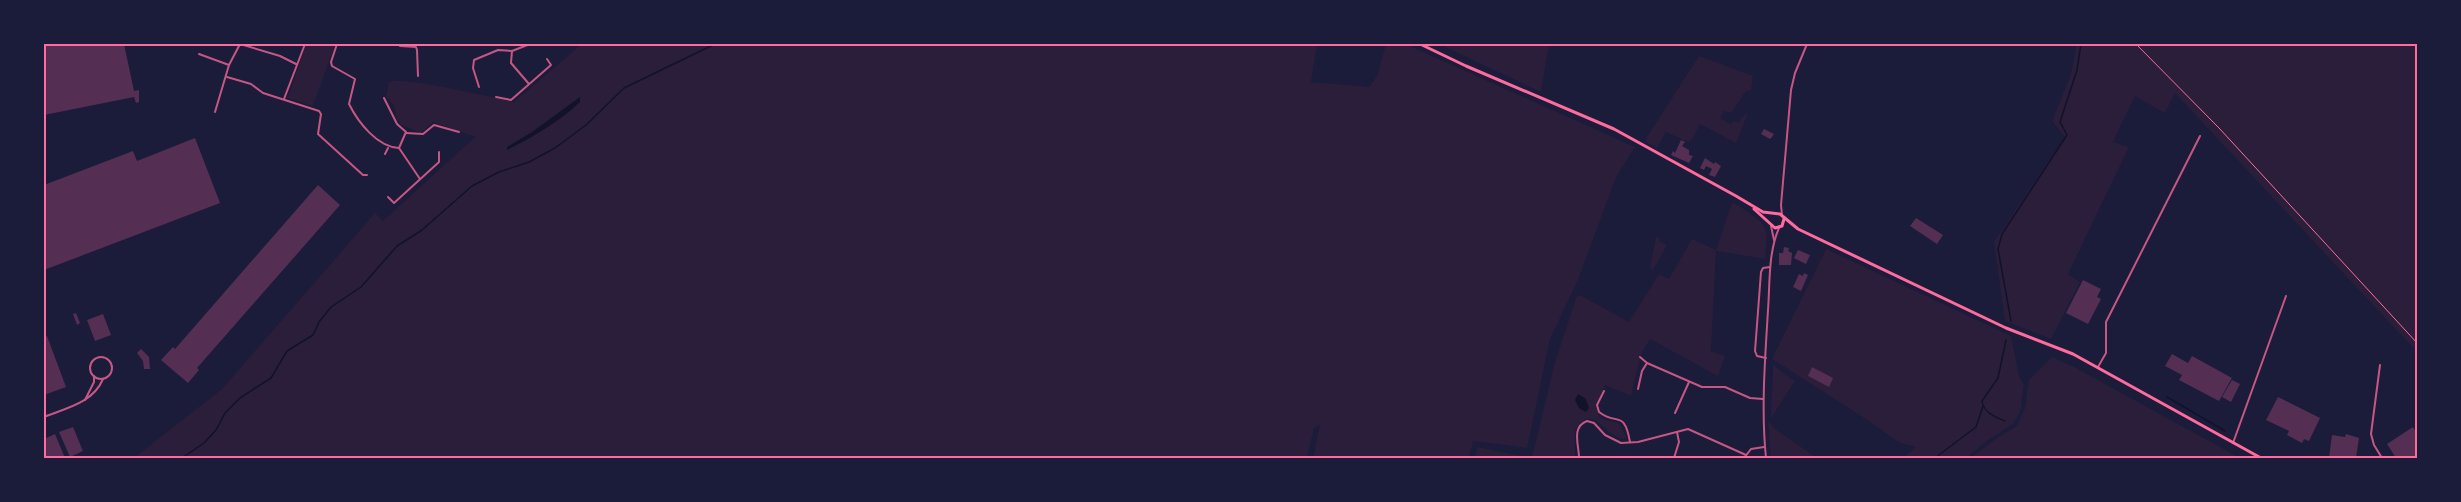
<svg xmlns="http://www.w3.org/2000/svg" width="2461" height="502" viewBox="0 0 2461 502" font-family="'PT Sans Narrow',sans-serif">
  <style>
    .green { fill: #2a1e3b }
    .water { fill: #12122b }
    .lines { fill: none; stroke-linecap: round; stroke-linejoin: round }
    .stream { stroke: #12122b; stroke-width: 1.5 }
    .building { fill: #542f53 }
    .path { stroke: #ff6b9d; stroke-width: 1 }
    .minor { stroke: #c65784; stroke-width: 2 }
    .tertiary { stroke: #c65784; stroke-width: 2 }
    .primary { stroke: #ff6b9d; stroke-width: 3 }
    .neatline { fill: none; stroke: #ff6b9d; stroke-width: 2 }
  </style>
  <rect width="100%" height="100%" fill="#1b1b3a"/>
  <g class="green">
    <polygon points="306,44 335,44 313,106 288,98"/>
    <path d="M582 44H1317L1311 82 1369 87 1377 76 1386 44H1405L1635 147 1616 177 1578 280 1550 339 1527 448 1473 441 1469 458H1313L1320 425 1314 428 1307 458H134L222 389 375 213 383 221 475 137 433 122 421 133 402 125 397 120 394 106 386 96 389 82C402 75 493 98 514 102Z"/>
    <polygon points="1439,44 1549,44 1541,92"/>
    <polygon points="2077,44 2417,44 2417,352 2175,93 2165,113 2135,96 2113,142 2129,147 2068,274 2080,282 2051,339 2005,321 1994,242 2065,137 2052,121 2071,74"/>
    <polygon points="1699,56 1753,76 1751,90 1745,92 1731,113 1724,111 1720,118 1731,124 1734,121 1739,123 1742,117 1748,113 1736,143 1700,124 1692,140 1688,142 1666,132 1657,148 1646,142 1647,137"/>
    <path d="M1732 203C1738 204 1743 209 1749 213 1771 227 1767 235 1765 259L1716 251 1711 351 1725 356 1718 376 1650 339 1641 354 1631 396 1605 385 1596 405 1600 418C1623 426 1615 416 1627 438L1623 439C1609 435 1606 427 1595 420 1586 415 1575 425 1575 434 1574 442 1576 450 1575 458H1532L1555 362 1576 298 1580 295 1629 322 1659 274 1669 279 1692 239 1716 250Z"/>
    <polygon points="1656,236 1660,238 1659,241 1667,245 1653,270 1650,268"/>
    <polygon points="1826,249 2011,336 2019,376 2024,385 2020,412 2013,424 1985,442 1967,458 1903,458 1916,447 1898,442 1866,419 1772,359"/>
    <polygon points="2052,357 2074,367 2240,458 1971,458 1998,437 2017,426 2025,408 2029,380"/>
    <polygon points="1773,365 1795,381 1771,418"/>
    <polygon points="1768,421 1776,430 1817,458 1771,458"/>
    <polygon points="1478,447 1531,458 1474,458"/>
  </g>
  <g class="water">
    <path d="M580 97V102C559 122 533 137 507 150V147L532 132Z"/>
    <polygon points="1578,394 1586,399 1589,408 1586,412 1579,408 1575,400"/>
  </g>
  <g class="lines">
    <g class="stream">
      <polyline points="2011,321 1998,249 2002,234 2067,135 2060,122 2077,70 2081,44"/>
      <polyline points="2167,397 2225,431"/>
      <path d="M2005 421C1995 417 1984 413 1982 401L1998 378 2006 340"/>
      <polyline points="182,458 204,443 216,430 225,413 240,398 271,378 287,351 313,335 319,322 331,307 361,287 397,246 422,230 472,186 499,172 529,162 555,148 586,125 624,88 715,44"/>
      <polyline points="1935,458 1976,427 1983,406"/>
    </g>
  </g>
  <g class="building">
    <polygon points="44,44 124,44 134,91 139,90 139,102 136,103 134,97 44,115"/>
    <polygon points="1764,129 1774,134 1772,137 1770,139 1761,134"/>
    <polygon points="195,138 220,203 44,270 44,185 133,151 137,161"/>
    <polygon points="1681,140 1685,142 1682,146 1689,150 1689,155 1693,156 1689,163 1671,155 1673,151 1675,153"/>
    <polygon points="1705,158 1714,164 1715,162 1721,166 1715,177 1709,175 1712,169 1706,166 1704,170 1700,168"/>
    <polygon points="318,185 340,205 197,368 199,370 188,383 161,360 173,347 175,349"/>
    <polygon points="1916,218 1943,235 1937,244 1910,226"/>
    <polygon points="1784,247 1789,248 1788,251 1792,253 1791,265 1779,265 1779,253 1783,253"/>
    <polygon points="1798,250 1810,255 1806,264 1794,258"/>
    <polygon points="1804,273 1808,275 1801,291 1793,287 1799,274 1803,276"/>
    <polygon points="2083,280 2101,289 2097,297 2101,299 2088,324 2066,313"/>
    <polygon points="76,313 80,323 77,325 73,314"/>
    <polygon points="103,314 111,335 95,341 87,320"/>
    <polygon points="47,336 66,387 44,395 44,337"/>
    <polygon points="141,349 149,357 150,369 144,369 143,361 137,353"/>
    <polygon points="2172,354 2188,363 2192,356 2232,378 2219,401 2179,380 2182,375 2165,366"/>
    <polygon points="1812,367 1833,378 1829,387 1808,376"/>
    <polygon points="2232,380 2240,384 2231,402 2222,397"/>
    <polygon points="2278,397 2320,418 2309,441 2304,439 2302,443 2287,435 2289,431 2266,420"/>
    <polygon points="73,427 83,451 70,457 59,432"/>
    <polygon points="2413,427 2418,435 2418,458 2396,458 2387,444"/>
    <polygon points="55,434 65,458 44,458 44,439"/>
    <polygon points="2346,434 2359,438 2356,458 2329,458 2332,435 2345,437"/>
  </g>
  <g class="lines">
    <polyline class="path" points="2136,44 2219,128 2418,344"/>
    <g class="minor">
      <polyline points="240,44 280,56 296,64"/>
      <path d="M337 44 331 62 332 66 355 79 349 104C358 122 377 147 399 148L420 179"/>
      <polyline points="400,44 400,46 416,47 417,50 418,76"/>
      <polyline points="199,54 229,65"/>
      <polyline points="227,77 251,84 263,93 319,111 321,114 318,134 363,175 367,175"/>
      <polyline points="529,84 511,63 512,51 530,44"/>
      <polyline points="479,87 473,68 474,60 498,50 512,51"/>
      <polyline points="496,97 511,100 551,65 547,59"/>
      <polyline points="384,98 397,124 406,132 399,148"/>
      <polyline points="284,99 305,44"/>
      <polyline points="215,112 229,65 240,44"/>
      <polyline points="406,133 423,134 434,125 459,132"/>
      <polyline points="385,154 388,148"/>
      <polyline points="388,197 394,203 439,162 439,152"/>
      <polyline points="1640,357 1647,363 1702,387 1725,387 1750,398 1763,399"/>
      <circle cx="101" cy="368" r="11"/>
      <polyline points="1766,358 1757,356 1755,351 1761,272 1763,268 1770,267"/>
      <polyline points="2380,365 2371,434 2374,445 2382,458"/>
      <polyline points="2098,367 2106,353 2106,322 2200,136"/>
      <polyline points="1638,389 1642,371 1647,363"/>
      <path d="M1604 391 1597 405 1599 412C1617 426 1624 409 1630 442"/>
      <polyline points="85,400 94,382 94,376"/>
      <polyline points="1675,413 1689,382"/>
      <path d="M44 417C66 408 93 403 103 379"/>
      <polyline points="2233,443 2286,296"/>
      <path d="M1579 458C1579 445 1571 427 1587 421L1594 423 1605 435 1621 443 1638 442 1688 429 1746 455"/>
      <polyline points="1674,458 1679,442 1677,432"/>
      <polyline points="1744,458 1751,449 1764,447"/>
    </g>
    <g class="tertiary">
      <polyline points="1782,215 1781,205 1791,90 1795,73 1807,44"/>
      <polyline points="1771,226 1774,240"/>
      <path d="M1766 458C1761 409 1765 360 1768 310 1770 284 1768 253 1779 228"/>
    </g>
    <g class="primary">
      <polyline points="1420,44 1466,66 1614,129 1736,196 1763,212 1780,214 1798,229 2006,328 2073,354 2261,458"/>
      <polyline points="1754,209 1775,228 1782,226 1784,219"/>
    </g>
  </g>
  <rect width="2461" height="502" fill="none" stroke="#1b1b3a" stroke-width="90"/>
  <rect x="45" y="45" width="2371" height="412" class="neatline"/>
</svg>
